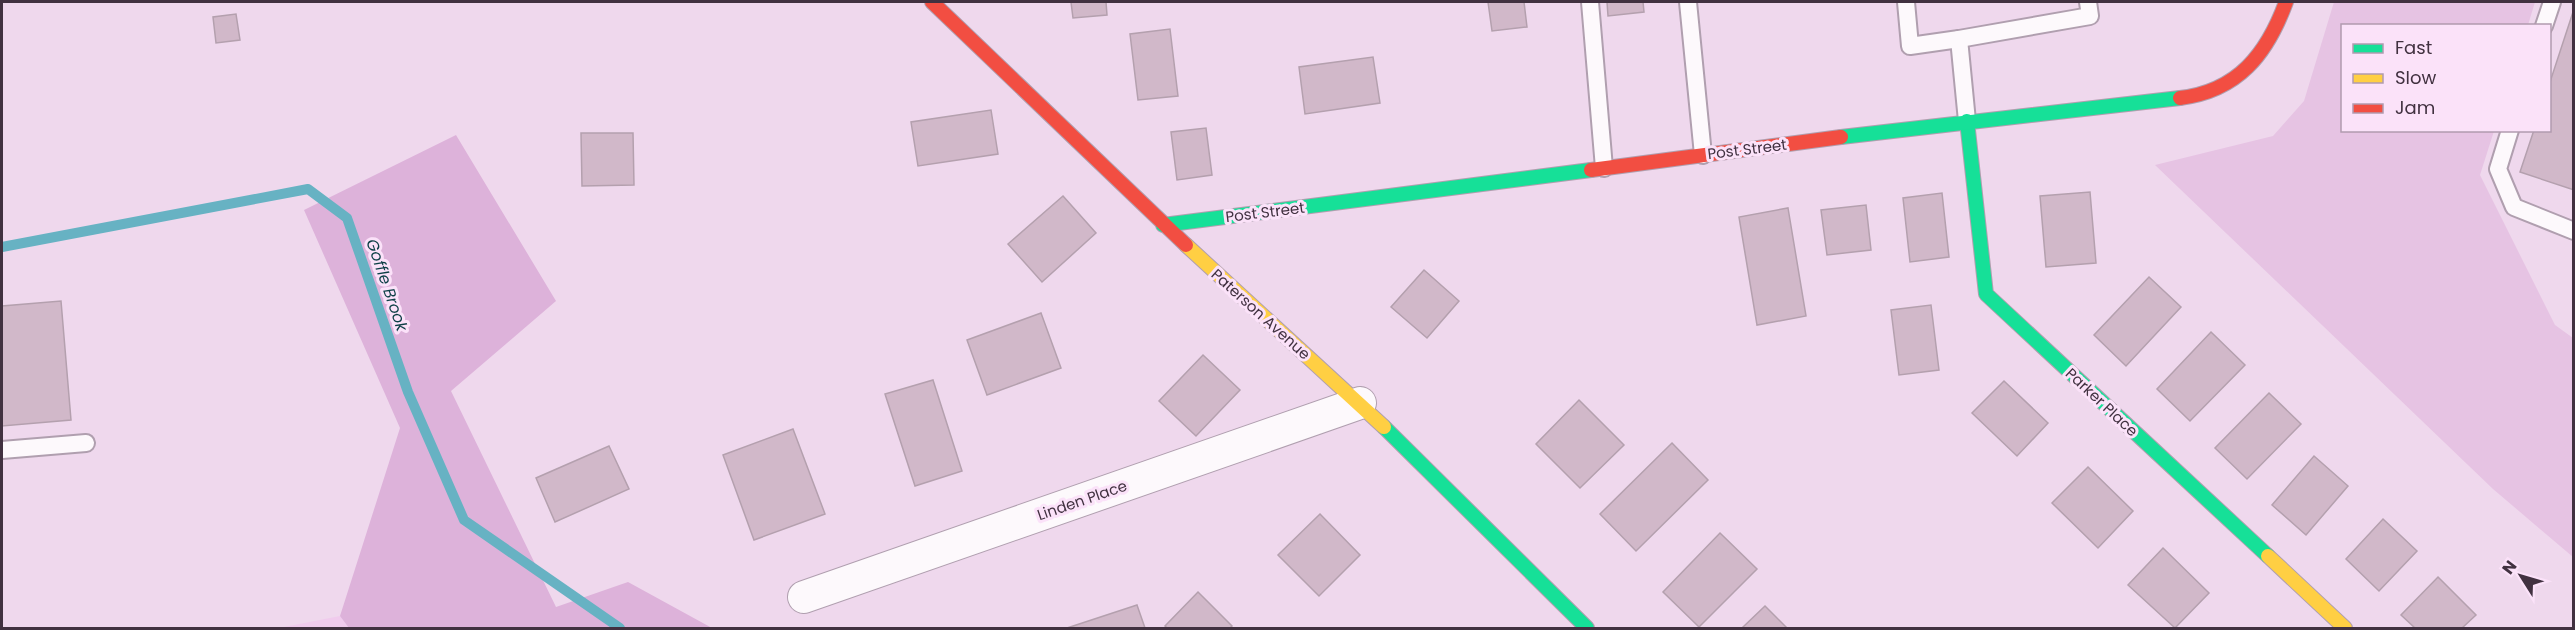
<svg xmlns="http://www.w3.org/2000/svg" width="2575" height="630" viewBox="0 0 2575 630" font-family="Poppins,sans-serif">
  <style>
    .built { fill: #f0cbed }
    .green { fill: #e6c3e3 }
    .forest { fill: #ddb2da }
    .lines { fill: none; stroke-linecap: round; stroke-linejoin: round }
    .stream { stroke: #67b2c3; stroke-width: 10 }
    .building { fill: #d1b8c9; stroke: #b4a0ae; stroke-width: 1.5 }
    .lane-casing { stroke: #b09faf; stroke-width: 20 }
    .street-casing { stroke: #b09faf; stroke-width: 34 }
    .fast-casing { stroke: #b09faf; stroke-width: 16 }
    .slow-casing { stroke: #b09faf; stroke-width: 16 }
    .jam-casing { stroke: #b09faf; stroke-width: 16 }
    .lane { stroke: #fdf9fc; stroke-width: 16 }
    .street { stroke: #fdf9fc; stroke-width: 32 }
    .fast { stroke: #16e098; stroke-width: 14 }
    .slow { stroke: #ffcf43; stroke-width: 14 }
    .jam { stroke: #f24e42; stroke-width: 14 }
    .labels { text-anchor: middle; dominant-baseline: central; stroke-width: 6; stroke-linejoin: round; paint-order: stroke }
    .street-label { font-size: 15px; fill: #413140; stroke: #fbe2f9 }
    .water-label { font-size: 16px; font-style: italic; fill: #0d3f46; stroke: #fbe2f9 }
  </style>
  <rect width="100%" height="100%" fill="#efd8ed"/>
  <polygon class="built" points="340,616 349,628 279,628"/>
  <polygon class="green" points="2334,2 2535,2 2528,25 2342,26 2342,130 2494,131 2480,175 2555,325 2573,338 2573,557 2493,489 2155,165 2273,136 2304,101"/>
  <polygon class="forest" points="456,135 556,301 451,391 556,607 628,582 712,628 349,628 340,616 400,428 304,210"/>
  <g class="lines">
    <polyline class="stream" points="2,247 308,189 347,218 408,392 464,520 620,628"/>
  </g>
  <g class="building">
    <polygon points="1071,2 1106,2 1107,15 1073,18"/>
    <polygon points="1488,2 1524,2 1527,27 1492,31"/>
    <polygon points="1607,2 1643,2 1644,12 1608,16"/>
    <polygon points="2574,9 2574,190 2520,172 2534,130 2550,130 2550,82"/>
    <polygon points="236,14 240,40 216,43 213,17"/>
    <polygon points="1170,29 1178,96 1138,100 1130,34"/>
    <polygon points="1373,57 1380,103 1305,114 1299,67"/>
    <polygon points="991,110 998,154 918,166 911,122"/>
    <polygon points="1206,128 1212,175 1177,180 1171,132"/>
    <polygon points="581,133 633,133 634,185 582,186"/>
    <polygon points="2090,192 2096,263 2046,267 2040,196"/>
    <polygon points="1942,193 1949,257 1910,262 1903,198"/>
    <polygon points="1063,196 1096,233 1042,282 1008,244"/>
    <polygon points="1866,205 1871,250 1827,255 1821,210"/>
    <polygon points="1788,208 1806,316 1757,325 1739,217"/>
    <polygon points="1424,270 1459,301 1427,338 1391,307"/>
    <polygon points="2149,277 2181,307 2126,366 2094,335"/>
    <polygon points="61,301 71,420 2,426 2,306"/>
    <polygon points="1931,305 1939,370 1899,375 1891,310"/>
    <polygon points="1041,313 1061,368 987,395 967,340"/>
    <polygon points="2211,332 2245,365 2190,421 2157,389"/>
    <polygon points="1203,355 1240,390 1196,436 1159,401"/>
    <polygon points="933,380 962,471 915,486 885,394"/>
    <polygon points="2004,381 2048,423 2017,456 1972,413"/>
    <polygon points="2269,393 2301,424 2247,479 2215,448"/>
    <polygon points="1579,400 1624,445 1580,488 1536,444"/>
    <polygon points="793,429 825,514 754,540 723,455"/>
    <polygon points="1672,443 1708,480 1636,551 1600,514"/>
    <polygon points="609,446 629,489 555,522 536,478"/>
    <polygon points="2314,456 2348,486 2306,535 2272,505"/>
    <polygon points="2088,467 2133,511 2098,548 2052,503"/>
    <polygon points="1320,514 1360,555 1319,596 1278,555"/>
    <polygon points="2383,519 2417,551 2379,591 2346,559"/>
    <polygon points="1720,533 1757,569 1699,627 1663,592"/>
    <polygon points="2163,548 2209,593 2175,628 2128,585"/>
    <polygon points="2438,577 2476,615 2462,628 2415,628 2401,615"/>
    <polygon points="1198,592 1232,626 1230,628 1167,628 1165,626"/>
    <polygon points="1137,605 1145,628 1067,628"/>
    <polygon points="1765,606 1787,628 1742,628"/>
  </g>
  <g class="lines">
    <defs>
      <g id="lane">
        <polyline points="1590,2 1604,168"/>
        <polyline points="1688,2 1703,155"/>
        <polyline points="1906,2 1910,46 1959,39"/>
        <polyline points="2544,26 2552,2"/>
        <polyline points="1967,121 1959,39 2090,16 2088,2"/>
        <polyline points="2510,130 2498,169 2514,207 2574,231"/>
        <polyline points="2,450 86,443"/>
      </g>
      <polyline id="street" points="804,597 1360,403"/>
      <g id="fast">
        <polyline points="1967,121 1986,294 2268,556"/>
        <polyline points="1841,137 2180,98"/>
        <polyline points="1163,225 1591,170"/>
        <polyline points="1384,427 1587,628"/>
      </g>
      <g id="slow">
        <polyline points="1186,245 1384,427"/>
        <polyline points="2268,556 2345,628"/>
      </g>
      <g id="jam">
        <polyline points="932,2 1186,245"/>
        <path d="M2180 98C2238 91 2267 54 2286 2"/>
        <polyline points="1591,170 1841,137"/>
      </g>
    </defs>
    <use href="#lane" class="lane-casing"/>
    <use href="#street" class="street-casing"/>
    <use href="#fast" class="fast-casing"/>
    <use href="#slow" class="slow-casing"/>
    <use href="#jam" class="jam-casing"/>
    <use href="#lane" class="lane"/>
    <use href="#street" class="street"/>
    <use href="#fast" class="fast"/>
    <use href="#slow" class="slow"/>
    <use href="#jam" class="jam"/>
  </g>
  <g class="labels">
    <g class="street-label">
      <text transform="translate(1747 149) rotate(-7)">Post Street</text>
      <text transform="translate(1265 212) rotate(-7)">Post Street</text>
      <text transform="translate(1261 314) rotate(42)">Paterson Avenue</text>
      <text transform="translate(2102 402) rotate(43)">Parker Place</text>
      <text transform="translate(1082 500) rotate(-19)">Linden Place</text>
    </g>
    <g class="water-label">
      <text transform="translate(387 285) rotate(71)">Goffle Brook</text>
    </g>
  </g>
  <rect width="2575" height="630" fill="none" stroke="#413140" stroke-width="6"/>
  <rect x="2341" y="24" width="210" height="108" fill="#fbe2f9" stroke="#b19baf" stroke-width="1.5"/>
  <rect x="2353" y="44" width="30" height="9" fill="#16e098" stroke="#b19baf" stroke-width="1.5"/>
  <text x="2395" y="54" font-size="18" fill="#413140">Fast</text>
  <rect x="2353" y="74" width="30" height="9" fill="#ffcf43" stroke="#b19baf" stroke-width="1.5"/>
  <text x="2395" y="84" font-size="18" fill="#413140">Slow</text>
  <rect x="2353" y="104" width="30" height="9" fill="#f24e42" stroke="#b19baf" stroke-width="1.5"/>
  <text x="2395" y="114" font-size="18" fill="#413140">Jam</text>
  <g transform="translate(2521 576) rotate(307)" stroke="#fbe2f9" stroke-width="4.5" paint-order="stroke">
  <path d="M0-4.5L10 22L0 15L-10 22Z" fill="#413140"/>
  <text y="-9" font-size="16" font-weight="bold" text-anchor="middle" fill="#413140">N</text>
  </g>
</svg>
